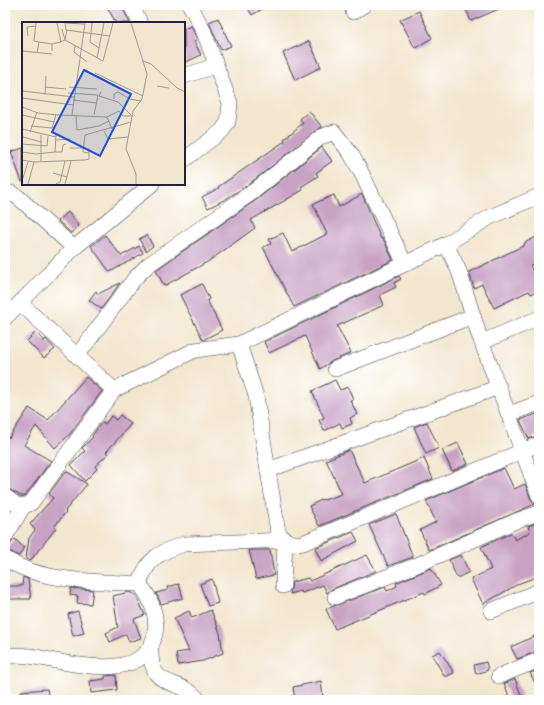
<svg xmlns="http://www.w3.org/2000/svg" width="544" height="705" viewBox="0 0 544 705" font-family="Mali,sans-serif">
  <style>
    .building { fill: #c8a2c4 }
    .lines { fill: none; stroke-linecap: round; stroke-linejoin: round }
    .minor-casing { stroke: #413f51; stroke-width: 16 }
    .minor { stroke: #fff; stroke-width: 15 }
    .inset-road { fill: none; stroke: #9f9893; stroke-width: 1 }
    .view { fill: #1d4ed8; fill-opacity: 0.15; stroke: #1d4ed8; stroke-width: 2 }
    .inset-edge { fill: none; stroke: #22223b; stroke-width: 2 }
  </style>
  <rect width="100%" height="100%" fill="#fff"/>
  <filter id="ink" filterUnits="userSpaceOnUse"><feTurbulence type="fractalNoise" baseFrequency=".025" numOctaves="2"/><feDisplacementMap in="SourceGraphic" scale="8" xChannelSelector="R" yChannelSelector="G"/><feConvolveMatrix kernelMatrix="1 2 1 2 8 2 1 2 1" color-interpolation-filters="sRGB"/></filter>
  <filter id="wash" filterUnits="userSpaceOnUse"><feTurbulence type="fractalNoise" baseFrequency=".012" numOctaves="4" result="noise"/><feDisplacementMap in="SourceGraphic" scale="16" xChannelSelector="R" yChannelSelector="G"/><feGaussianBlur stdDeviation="0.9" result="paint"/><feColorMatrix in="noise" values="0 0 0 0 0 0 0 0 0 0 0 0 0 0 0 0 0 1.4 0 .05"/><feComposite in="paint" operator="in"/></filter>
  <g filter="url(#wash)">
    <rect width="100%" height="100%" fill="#f2e6ce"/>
    <g id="blocks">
      <g class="building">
        <polygon points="106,5 121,5 130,23 116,23"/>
        <polygon points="246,5 269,5 252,15"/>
        <polygon points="464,5 508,5 471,21"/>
        <polygon points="419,11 432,38 415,48 400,20"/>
        <polygon points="218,18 231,46 221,50 209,22"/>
        <polygon points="191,26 197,39 194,41 201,55 184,63 184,29"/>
        <polygon points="309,41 321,67 295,80 283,53"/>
        <polygon points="309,111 322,127 249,184 226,199 208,208 202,197 219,188 218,187 285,141 284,139 303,123 300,119"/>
        <polygon points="322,147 332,161 316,173 318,176 301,187 303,190 251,220 255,228 209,261 164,286 156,270 259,198"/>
        <polygon points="23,148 23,182 22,182 11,152"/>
        <polygon points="362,194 381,239 383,238 393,260 294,307 263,247 271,244 269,239 283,233 292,252 327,234 313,204 334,195 339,207"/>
        <polygon points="68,212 79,226 71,233 58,221"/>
        <polygon points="105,235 121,256 139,246 143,253 110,272 91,246"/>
        <polygon points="147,235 153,246 146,251 139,239"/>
        <polygon points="539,236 539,261 530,265 539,285 539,290 531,294 529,291 494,308 482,284 474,288 469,272 525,245 524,243"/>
        <polygon points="399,276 401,279 394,283 396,287 380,295 384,305 337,326 351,353 332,361 320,369 305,336 269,353 264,342"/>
        <polygon points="120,283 101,309 89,300 96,291 98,294"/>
        <polygon points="202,284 209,299 207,300 222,330 203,340 180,295"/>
        <polygon points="36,332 44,341 46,339 55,349 44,358 27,341"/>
        <polygon points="86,377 102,391 70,434 55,448 36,426 24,445 51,461 25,496 21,496 5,487 5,434 9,438 29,408 48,420"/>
        <polygon points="335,380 340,390 348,387 353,399 350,400 357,414 350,418 352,424 342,428 340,423 324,431 319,420 324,418 312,391"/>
        <polygon points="539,413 539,435 529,439 520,420"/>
        <polygon points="120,415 131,424 106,452 108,454 95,466 97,469 85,481 71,465 85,451 82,448 93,437 92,436 99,426 103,422 105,424 111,416 116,420"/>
        <polygon points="427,422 439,448 426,454 414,427"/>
        <polygon points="458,443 468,464 452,471 442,450"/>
        <polygon points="349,450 365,483 424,458 433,479 319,526 309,506 323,499 324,500 342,494 326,460"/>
        <polygon points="504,468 514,489 525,484 531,499 535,504 429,550 420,530 436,522 426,501"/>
        <polygon points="66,471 87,484 65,511 66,512 54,527 56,528 30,561 26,559 29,538 35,530 30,524 53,498 49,494"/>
        <polygon points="396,514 413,557 388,566 369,525"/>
        <polygon points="539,522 539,576 520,583 483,604 471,579 491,569 481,547 511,533 515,540 530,532 528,526"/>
        <polygon points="353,532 358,541 321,561 315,548"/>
        <polygon points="15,539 24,548 19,556 5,549"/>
        <polygon points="249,550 270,550 274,575 256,579"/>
        <polygon points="367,555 376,571 332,589 327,593 323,585 302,593 301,591 290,594 292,582 308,578 310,581"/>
        <polygon points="461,555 469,572 457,578 449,560"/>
        <polygon points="431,568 441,585 425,594 424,592 335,629 326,609 385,587 387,591 397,586 396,583"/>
        <polygon points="23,577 28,579 31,599 5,599 5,586 22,586"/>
        <polygon points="212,579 218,603 208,606 200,584"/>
        <polygon points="179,584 183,598 161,604 156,593 168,590 167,587"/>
        <polygon points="71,588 93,590 91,604 77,603 78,596 70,595"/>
        <polygon points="129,592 136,595 145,615 134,619 141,638 129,642 126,634 110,642 106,633 118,627 113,596"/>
        <polygon points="211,610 220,633 223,653 203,661 178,665 176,653 189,651 174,618 189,611 192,618"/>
        <polygon points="78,611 84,633 73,636 68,614"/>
        <polygon points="539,634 539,651 517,659 511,647"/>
        <polygon points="440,651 454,673 445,677 432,655"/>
        <polygon points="486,662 488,670 476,674 474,665"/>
        <polygon points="539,670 539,691 530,673"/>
        <polygon points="116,675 117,690 91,693 90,681 105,679 105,676"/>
        <polygon points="515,679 523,700 511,700 504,684"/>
        <polygon points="321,681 323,697 295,700 293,687"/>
        <polygon points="47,689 49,700 22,700 21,691"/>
      </g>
    </g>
  </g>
  <g filter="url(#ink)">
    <use href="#blocks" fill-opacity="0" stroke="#413f51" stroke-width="1"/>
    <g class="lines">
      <defs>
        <g id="minor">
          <polyline points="130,5 139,20"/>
          <polyline points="353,12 364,5"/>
          <polyline points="184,76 215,66"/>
          <polyline points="184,160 222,131 228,122 230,103 204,32 190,5"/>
          <polyline points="5,193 11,193 18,197 74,248"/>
          <polyline points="446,244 459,271 479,335 539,496"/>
          <polyline points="20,303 114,390"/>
          <polyline points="5,318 74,248 152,184"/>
          <polyline points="482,342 539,318"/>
          <path d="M239 344 256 396 278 532C285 541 291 545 303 543L539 444"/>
          <polyline points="77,356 135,278 148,265 254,191 321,137 334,132 351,154 361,172 405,264"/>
          <polyline points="335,369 473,316"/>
          <polyline points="509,414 539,403"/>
          <polyline points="268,470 499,387"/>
          <path d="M5 496C15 504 19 509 31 503L114 390 195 350 239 344 446 244 490 217 539 196"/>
          <polyline points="5,537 23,507"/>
          <path d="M5 558C39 583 98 581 139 584 151 597 158 616 155 634 145 687 63 661 30 656 21 655 13 655 5 656"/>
          <path d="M139 584C148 558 159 552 184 544L285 540 283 586"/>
          <polyline points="335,597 417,565 518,520 539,513"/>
          <polyline points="491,611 539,591"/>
          <path d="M151 647C149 692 177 675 199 700"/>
          <polyline points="499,676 539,660"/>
        </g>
      </defs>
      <use href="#minor" class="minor-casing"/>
      <use href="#minor" class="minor"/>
    </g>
  </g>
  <g transform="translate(22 22)">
    <rect width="163" height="163" fill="#f2e6ce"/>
    <path class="inset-road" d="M14 1 12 19 17 20 15 31M43 1 44 8 88 14M43 1 62 2M70 1 68 20 77 26M109 1 125 52 120 77 111 89 104 127 114 152V162M45 8 43 18 81 39 91 1M6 14 5 5 14 4M17 20 30 22M39 20 43 18 40 7M53 24 52 30 65 40M0 29 30 32M30 29V22L39 20 35 1M75 36 82 1M121 39 129 42 155 66 163 70M73 51 121 74M135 64 147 66M23 65 44 67M47 65 75 67M0 69 52 75M79 70 77 74 96 80 109 93M46 71 76 73 72 93M23 73 24 54M0 76 51 83M92 77V72L96 70 108 77 119 79M51 78 75 81M0 85 16 91 36 93 85 95 97 89 101 94H110M0 93 32 100 34 92M50 93 63 1M54 93 55 108 77 104 87 99M85 95 90 107M9 104 30 106 32 100M0 107 34 115M82 109 86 117 106 115M8 110 15 90M1 115 19 120M34 118 48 117M0 122 25 124 26 114M48 126H61M0 130 14 132 33 130 34 111M33 130H40L41 123 44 122M67 131 61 130 63 113 109 100M0 138 12 140 63 138 67 137V126M19 139V113M31 151 45 155M0 159 6 140M6 162 12 140M34 162 38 160 43 139M43 162 49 139"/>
    <path class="view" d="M62 48 109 72 78 134 30 110Z"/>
    <rect width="163" height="163" class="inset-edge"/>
  </g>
  <rect width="544" height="705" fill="none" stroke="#fff" stroke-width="20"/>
</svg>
